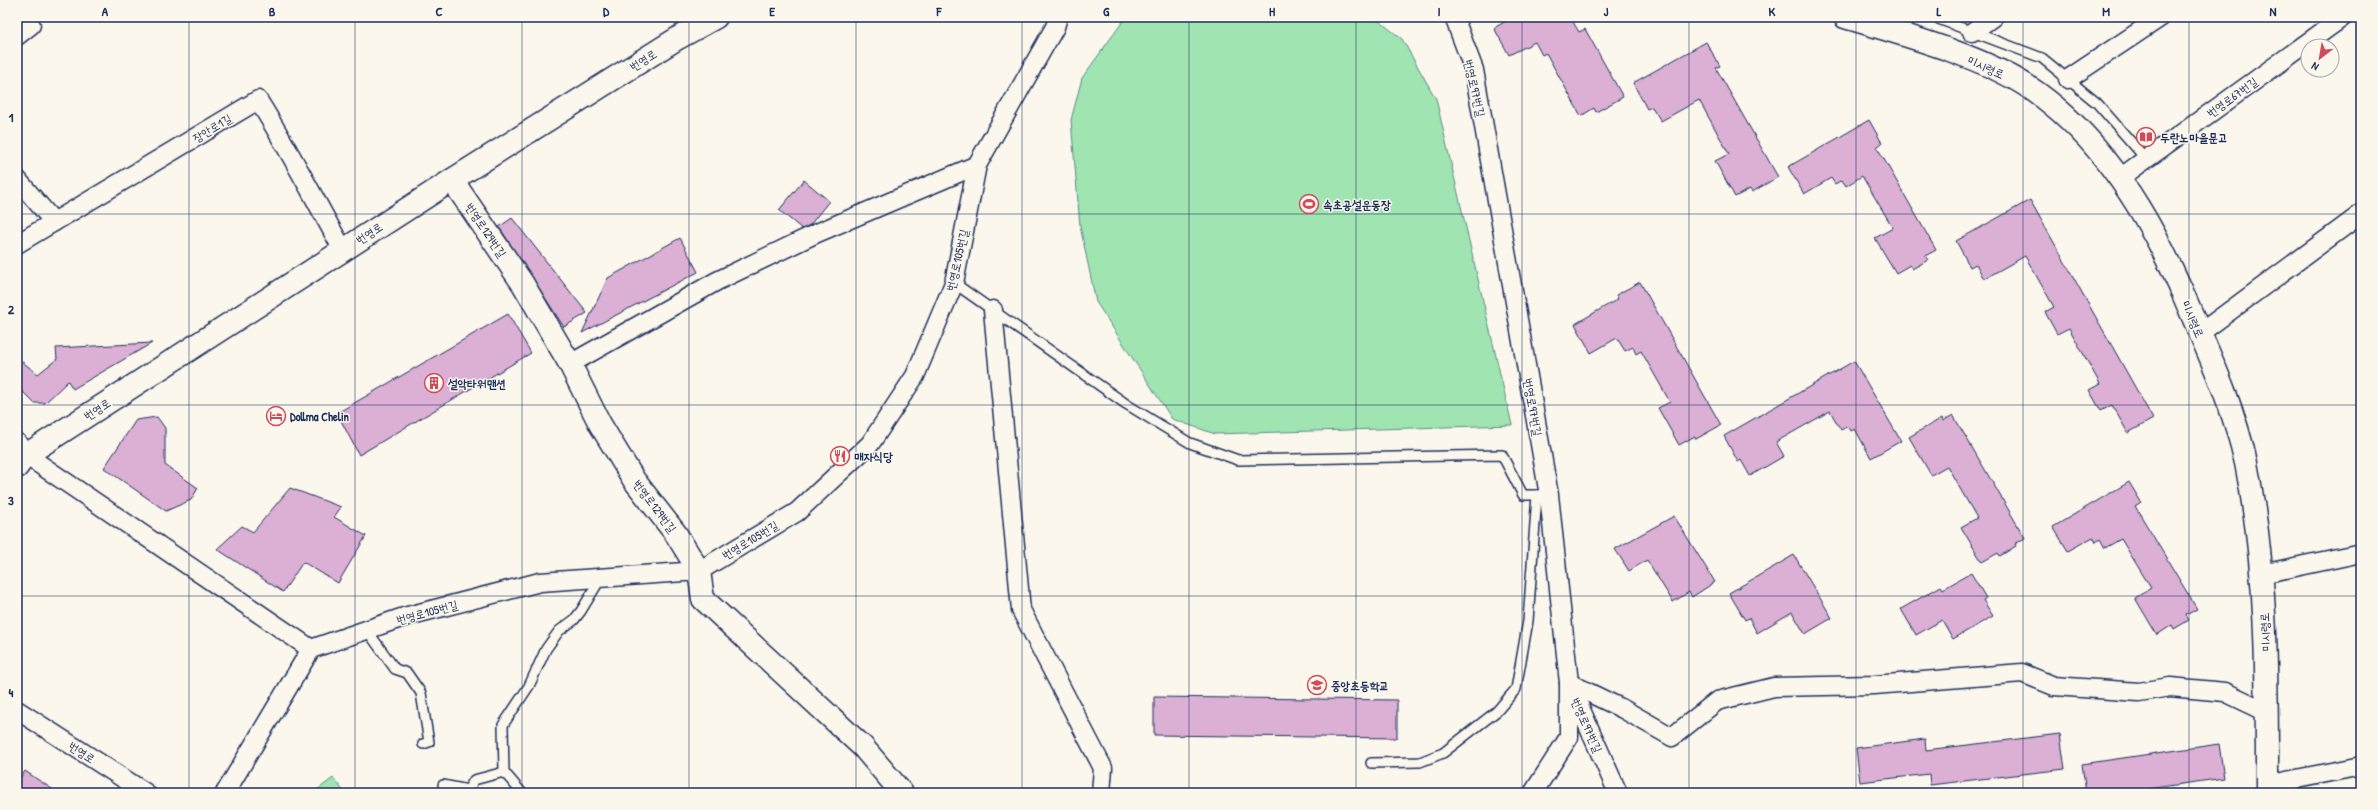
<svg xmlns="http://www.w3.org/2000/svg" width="2378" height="810" viewBox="0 0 2378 810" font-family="'Patrick Hand','Poor Story',sans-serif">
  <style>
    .green { fill: #9fe4b1; stroke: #5d8a88 }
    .building { fill: #dbb0d4; stroke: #1b2f5e }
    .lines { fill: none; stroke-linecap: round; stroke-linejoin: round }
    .service-casing { stroke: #1b2f5e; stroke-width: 12 }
    .minor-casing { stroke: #1b2f5e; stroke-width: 21 }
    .tertiary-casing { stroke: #1b2f5e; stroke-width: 25 }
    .secondary-casing { stroke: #1b2f5e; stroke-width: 25 }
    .service { stroke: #fbf7ec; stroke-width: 9 }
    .minor { stroke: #fbf7ec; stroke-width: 18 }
    .tertiary { stroke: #fbf7ec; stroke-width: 22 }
    .secondary { stroke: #fbf7ec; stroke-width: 22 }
    .grid { fill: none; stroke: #1b2f5e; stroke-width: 1; stroke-opacity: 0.55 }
    .labels { text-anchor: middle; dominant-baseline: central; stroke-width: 3; stroke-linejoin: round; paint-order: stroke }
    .street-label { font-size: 12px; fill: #1b2f5e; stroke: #fbf7ec }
    .poi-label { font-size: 12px; font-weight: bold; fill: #1b2f5e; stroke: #fbf7ec; text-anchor: start }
    .neatline { fill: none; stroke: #1b2f5e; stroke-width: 1.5 }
    .grid-label { font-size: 13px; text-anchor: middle; font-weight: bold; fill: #1b2f5e }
  </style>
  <rect width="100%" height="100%" fill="#fbf7ec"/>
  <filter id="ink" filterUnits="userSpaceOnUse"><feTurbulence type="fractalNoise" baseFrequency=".025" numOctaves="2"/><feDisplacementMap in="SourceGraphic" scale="8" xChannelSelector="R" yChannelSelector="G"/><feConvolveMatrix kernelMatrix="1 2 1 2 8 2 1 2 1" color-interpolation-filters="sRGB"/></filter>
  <g filter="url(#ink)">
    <g class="green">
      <polygon points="1126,17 1374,17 1402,39 1436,99 1512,425 1215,434 1172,419 1096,302 1080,226 1071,120 1082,78"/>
      <polygon points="333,778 345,793 313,793"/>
    </g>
    <g class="building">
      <polygon points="1513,17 1570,17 1579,32 1585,29 1623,97 1596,112 1594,108 1581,116 1546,53 1542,55 1535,42 1509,55 1494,28"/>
      <polygon points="1706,42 1720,66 1716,68 1778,177 1752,192 1750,189 1735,197 1715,161 1729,154 1699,100 1661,121 1652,107 1647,109 1633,83"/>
      <polygon points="1869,120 1882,143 1877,147 1936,250 1925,256 1928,260 1912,269 1910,265 1896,273 1875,238 1893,228 1862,176 1846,186 1842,180 1835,184 1831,178 1804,194 1788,167"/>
      <polygon points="804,180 829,201 810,225 802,229 779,210"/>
      <polygon points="2030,200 2153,419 2128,433 2112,405 2101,411 2089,390 2100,384 2069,328 2057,334 2045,312 2054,307 2025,256 1984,279 1976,264 1970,267 1956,241"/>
      <polygon points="512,218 587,313 564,327 499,227"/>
      <polygon points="680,238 698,272 582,333 608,278"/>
      <polygon points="1640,282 1721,425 1696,439 1695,436 1679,445 1658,408 1670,402 1641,351 1636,354 1633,347 1625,351 1617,338 1591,353 1575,324 1618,299 1616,295"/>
      <polygon points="508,314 531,353 359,455 337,413"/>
      <polygon points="152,343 73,389 68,381 45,403 34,403 17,386 17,358 38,374 57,359 56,348"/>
      <polygon points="1854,361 1901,441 1871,458 1855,429 1851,431 1848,426 1841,430 1830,411 1776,442 1784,456 1750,476 1741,460 1738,462 1724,436"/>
      <polygon points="1953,415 2025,538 2015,544 2016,546 2000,556 1998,553 1982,562 1961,527 1977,518 1947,466 1931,475 1909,437 1942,418 1943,421"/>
      <polygon points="157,417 165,428 165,465 198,488 191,500 166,511 104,468 136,420"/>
      <polygon points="2129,482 2141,502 2135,506 2197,609 2186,615 2189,620 2174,629 2172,625 2157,635 2135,598 2151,588 2121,539 2105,548 2100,539 2096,542 2093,537 2068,551 2053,527"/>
      <polygon points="290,488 341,507 334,517 366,536 338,583 303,562 283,592 217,549 242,526 253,532"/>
      <polygon points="1674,516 1715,582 1692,597 1689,592 1673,602 1647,560 1629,571 1615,549"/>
      <polygon points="1794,555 1832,618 1805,634 1792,612 1757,633 1749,618 1745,620 1729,593"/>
      <polygon points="1971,573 1986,598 1983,600 1993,616 1953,639 1942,620 1916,635 1901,609 1941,586 1943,589"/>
      <polygon points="1154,697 1397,700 1397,738 1154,735"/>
      <polygon points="2060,734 2065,769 1930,785 1929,774 1860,782 1856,748 1925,739 1926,750"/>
      <polygon points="2219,744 2224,778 2119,793 2086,793 2082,764"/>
      <polygon points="25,771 58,793 17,793 17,783"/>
    </g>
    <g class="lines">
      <defs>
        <g id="service">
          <polyline points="1933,17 2042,58 2097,103 2146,159"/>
          <polyline points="954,283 1126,404 1190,443 1238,460 1502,455 1523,495 1549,495"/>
          <polyline points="374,630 369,633 395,669 407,673 421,693 429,742 423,744"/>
          <polyline points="1371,763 1420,762 1443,753 1497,711 1516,689 1528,621 1537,495"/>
          <polyline points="443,785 468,790 474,780 504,772"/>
          <polyline points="522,793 504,772 503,725 529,686 546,649 559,631 574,620 581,611 601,578"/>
        </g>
        <g id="minor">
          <polyline points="1454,17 1474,70 1549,495 1569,683 1618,793"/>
          <polyline points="1972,32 1993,17"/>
          <polyline points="17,36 31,25"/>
          <polyline points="2068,79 2161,17"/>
          <polyline points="2120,178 2343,17"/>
          <polyline points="17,179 54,222"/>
          <path d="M17 244 258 100C289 149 315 200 343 250"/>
          <polyline points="993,310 1021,610 1103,768 1101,793"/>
          <polyline points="2200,333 2361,214"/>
          <polyline points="570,364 717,281 817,233 977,165"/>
          <polyline points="26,455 311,649"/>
          <polyline points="2262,574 2361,553"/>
          <polyline points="17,710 146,793"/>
          <polyline points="2267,785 2361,766"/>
          <polyline points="225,793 311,649 404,617 540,582 699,571 797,512 870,444 915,376 954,283 977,165 1055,27 1058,17"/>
          <polyline points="1533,793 1569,737 1569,683 1623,709 1672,737 1717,701 1774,687 1874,685 2022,673 2054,686 2139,692 2170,687 2225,692 2267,712"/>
        </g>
        <g id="tertiary">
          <polyline points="452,180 523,284 570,364 600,424 634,480 676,534 699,571 703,599 863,747 902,793"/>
          <polyline points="17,467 26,455"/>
        </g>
        <g id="secondary">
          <path d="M1845 17C1901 34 1979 55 2027 86 2099 133 2147 212 2181 289 2205 346 2233 402 2246 463 2268 572 2267 682 2267 793"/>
          <polyline points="17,445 26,455 452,180 678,38 716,17"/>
        </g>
      </defs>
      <use href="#service" class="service-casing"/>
      <use href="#minor" class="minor-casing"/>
      <use href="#tertiary" class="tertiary-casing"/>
      <use href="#secondary" class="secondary-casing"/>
      <use href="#service" class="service"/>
      <use href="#minor" class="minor"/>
      <use href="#tertiary" class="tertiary"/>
      <use href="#secondary" class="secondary"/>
    </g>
  </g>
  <path class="grid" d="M189 17V793M355 17V793M522 17V793M689 17V793M856 17V793M1022 17V793M1189 17V793M1356 17V793M1522 17V793M1689 17V793M1856 17V793M2023 17V793M2189 17V793M17 214H2361M17 405H2361M17 596H2361"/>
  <defs>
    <symbol id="library-ring" viewBox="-11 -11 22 22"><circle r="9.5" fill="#fbf7ec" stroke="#d1495b" stroke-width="1.5"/><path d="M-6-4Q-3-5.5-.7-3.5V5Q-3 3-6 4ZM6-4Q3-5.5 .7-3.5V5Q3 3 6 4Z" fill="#d1495b"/></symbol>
    <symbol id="stadium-ring" viewBox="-11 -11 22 22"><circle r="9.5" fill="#fbf7ec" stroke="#d1495b" stroke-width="1.5"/><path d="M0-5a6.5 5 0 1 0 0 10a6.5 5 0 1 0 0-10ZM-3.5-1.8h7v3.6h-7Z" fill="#d1495b"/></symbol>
    <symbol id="building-ring" viewBox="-11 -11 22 22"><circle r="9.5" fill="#fbf7ec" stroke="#d1495b" stroke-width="1.5"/><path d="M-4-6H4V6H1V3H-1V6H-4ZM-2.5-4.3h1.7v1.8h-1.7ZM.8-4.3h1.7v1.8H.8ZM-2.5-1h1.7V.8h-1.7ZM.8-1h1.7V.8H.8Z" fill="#d1495b"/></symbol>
    <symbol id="hotel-ring" viewBox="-11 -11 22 22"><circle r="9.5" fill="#fbf7ec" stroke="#d1495b" stroke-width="1.5"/><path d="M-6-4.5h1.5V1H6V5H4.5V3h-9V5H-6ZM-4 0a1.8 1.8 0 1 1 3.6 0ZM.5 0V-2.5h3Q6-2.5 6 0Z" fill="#d1495b"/></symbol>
    <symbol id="restaurant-ring" viewBox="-11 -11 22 22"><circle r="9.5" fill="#fbf7ec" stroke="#d1495b" stroke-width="1.5"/><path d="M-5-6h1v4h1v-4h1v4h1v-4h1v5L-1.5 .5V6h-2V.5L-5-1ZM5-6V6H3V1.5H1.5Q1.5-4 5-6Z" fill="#d1495b"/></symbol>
    <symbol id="school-ring" viewBox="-11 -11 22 22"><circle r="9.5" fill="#fbf7ec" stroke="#d1495b" stroke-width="1.5"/><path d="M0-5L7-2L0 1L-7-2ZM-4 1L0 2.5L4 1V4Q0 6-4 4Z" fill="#d1495b"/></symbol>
  </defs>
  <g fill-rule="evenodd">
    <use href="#library-ring" x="2135" y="126" width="22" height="22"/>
    <use href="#stadium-ring" x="1298" y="193" width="22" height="22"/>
    <use href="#building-ring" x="423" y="372" width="22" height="22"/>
    <use href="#hotel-ring" x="265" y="405" width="22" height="22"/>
    <use href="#restaurant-ring" x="829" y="445" width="22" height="22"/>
    <use href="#school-ring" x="1306" y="674" width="22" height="22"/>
  </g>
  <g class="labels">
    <g class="street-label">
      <text transform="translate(643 60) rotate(-32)">번영로</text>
      <text transform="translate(1986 67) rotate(24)">미시령로</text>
      <text transform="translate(1475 88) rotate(77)">번영로97번길</text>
      <text transform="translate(2232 97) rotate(-36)">번영로67번길</text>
      <text transform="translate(212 128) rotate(-31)">장안로1길</text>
      <text transform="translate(486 230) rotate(56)">번영로129번길</text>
      <text transform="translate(369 233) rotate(-33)">번영로</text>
      <text transform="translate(957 260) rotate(-77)">번영로105번길</text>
      <text transform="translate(2193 319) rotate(67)">미시령로</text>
      <text transform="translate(1533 407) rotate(80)">번영로97번길</text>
      <text transform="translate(97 409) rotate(-33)">번영로</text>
      <text transform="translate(655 506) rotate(53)">번영로129번길</text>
      <text transform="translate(750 540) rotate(-31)">번영로105번길</text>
      <text transform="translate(427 612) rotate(-15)">번영로105번길</text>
      <text transform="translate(2265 632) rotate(-93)">미시령로</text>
      <text transform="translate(1587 725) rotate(66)">번영로97번길</text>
      <text transform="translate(82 752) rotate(33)">번영로</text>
    </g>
    <g class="poi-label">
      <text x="2160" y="137">두란노마을문고</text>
      <text x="1323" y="204">속초공설운동장</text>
      <text x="448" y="383">설악타워맨션</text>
      <text x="290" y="416">Dollma Chelin</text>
      <text x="854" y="456">매자식당</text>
      <text x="1331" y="685">중앙초등학교</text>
    </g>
  </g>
  <rect width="2378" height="810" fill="none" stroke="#fbf7ec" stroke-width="44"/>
  <g transform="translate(2320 58) rotate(211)"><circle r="19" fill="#fbf7ec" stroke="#a1a7b3"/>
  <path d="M0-3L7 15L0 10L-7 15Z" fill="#d1495b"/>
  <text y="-6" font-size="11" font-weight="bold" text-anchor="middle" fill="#1b2f5e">N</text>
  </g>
  <rect x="22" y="22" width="2334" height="766" class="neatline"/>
  <g class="grid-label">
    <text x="105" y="16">A</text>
    <text x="272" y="16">B</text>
    <text x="439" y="16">C</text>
    <text x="606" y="16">D</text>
    <text x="772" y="16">E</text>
    <text x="939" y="16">F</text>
    <text x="1106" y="16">G</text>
    <text x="1272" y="16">H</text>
    <text x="1439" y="16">I</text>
    <text x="1606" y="16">J</text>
    <text x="1772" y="16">K</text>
    <text x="1939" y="16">L</text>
    <text x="2106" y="16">M</text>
    <text x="2273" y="16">N</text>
    <text x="11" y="122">1</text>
    <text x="11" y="314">2</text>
    <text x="11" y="505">3</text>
    <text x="11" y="697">4</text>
  </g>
</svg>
